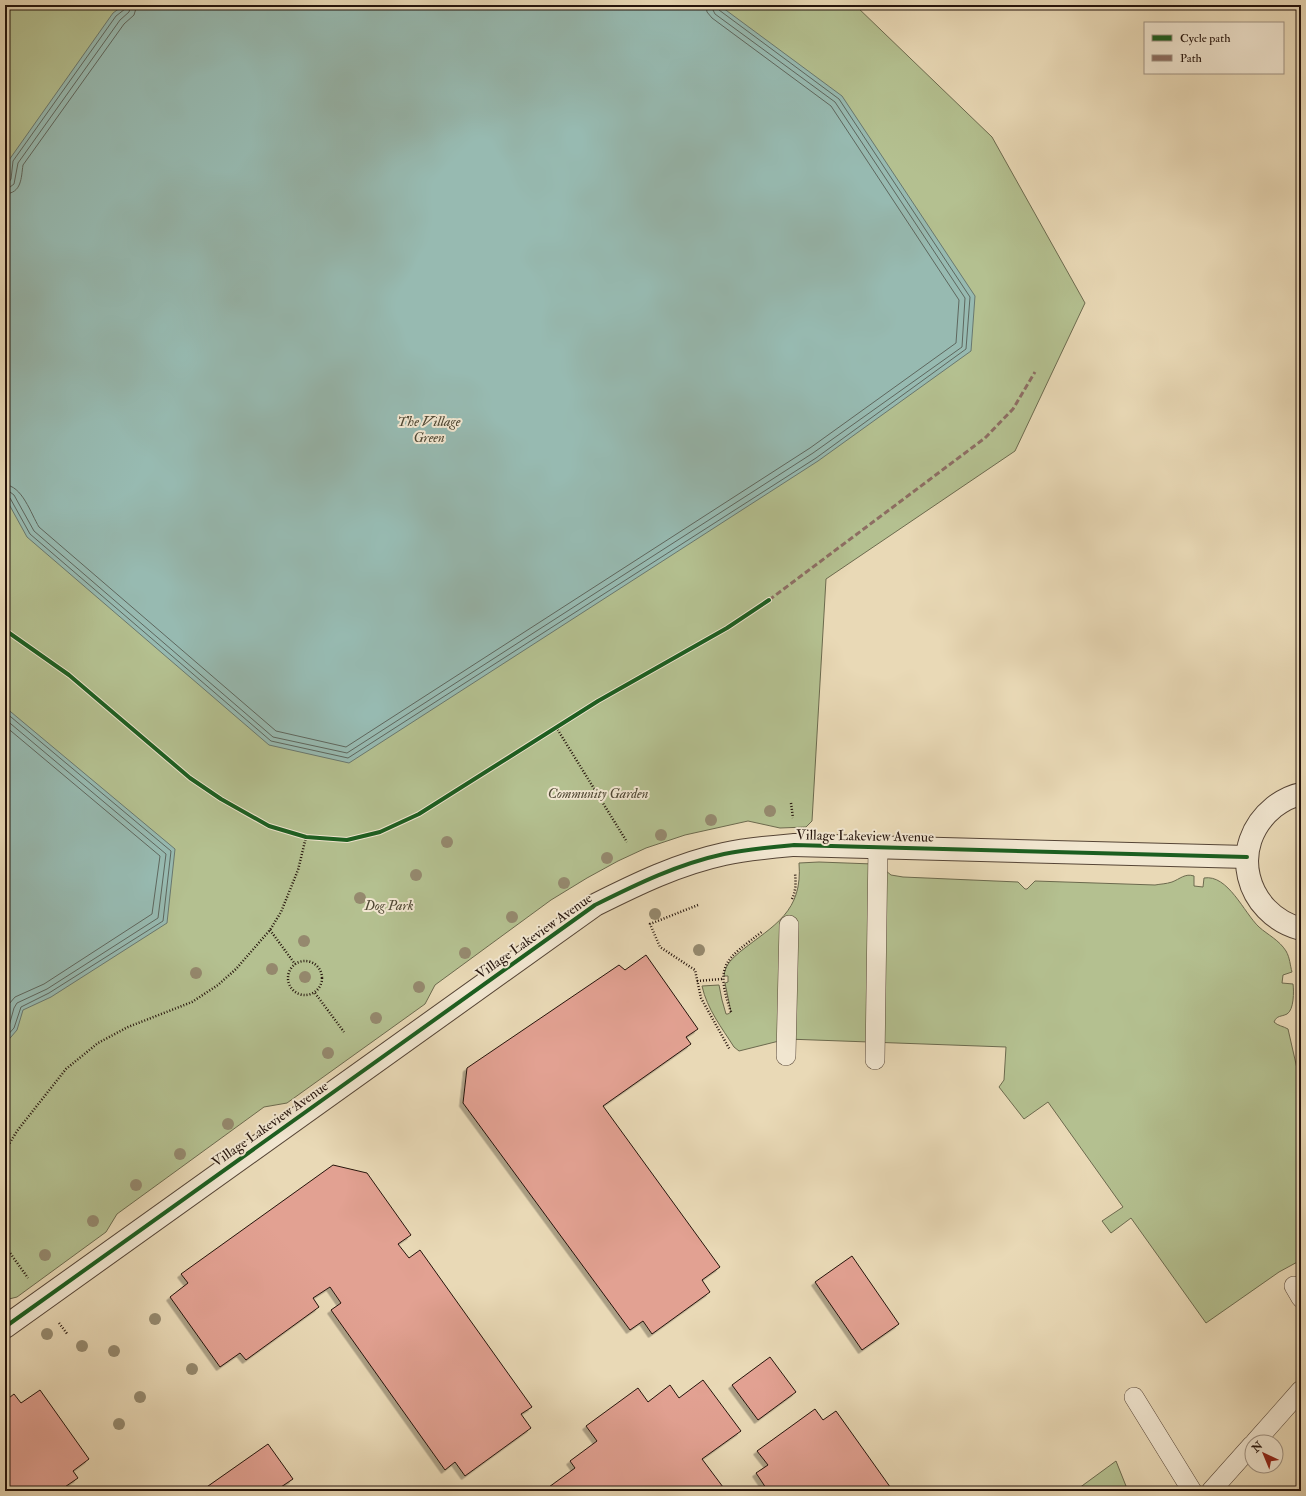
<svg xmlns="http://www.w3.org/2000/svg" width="1306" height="1496" viewBox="0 0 1306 1496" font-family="'IM FELL Double Pica',serif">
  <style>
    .green { fill: #b4c090; stroke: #6c6a4e }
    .water { fill: #97bab1; stroke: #69786f }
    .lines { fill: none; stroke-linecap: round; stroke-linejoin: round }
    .shore { stroke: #5e675e; stroke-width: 1 }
    .building { fill: #e2a192; stroke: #25140c; filter: url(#shadow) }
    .service-casing { stroke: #564536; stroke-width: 20 }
    .tertiary-casing { stroke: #564536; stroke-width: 24 }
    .path { stroke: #25140c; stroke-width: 2.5; stroke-dasharray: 1 2; stroke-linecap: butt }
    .service { stroke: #f1e6d0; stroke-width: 19 }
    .tertiary { stroke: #f1e6d0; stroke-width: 22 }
    .quiet { stroke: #8d6e63; stroke-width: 3; stroke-dasharray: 6 3; stroke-linecap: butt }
    .cycleway-casing { stroke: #f1e6d0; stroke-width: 6 }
    .cycleway { stroke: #1b5e20; stroke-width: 4 }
    .tree { fill: #95896e }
    .labels { text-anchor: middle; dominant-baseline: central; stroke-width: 4; stroke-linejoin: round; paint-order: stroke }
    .park-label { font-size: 14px; font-style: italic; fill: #504834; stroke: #f1e6d0 }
    .street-label { font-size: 14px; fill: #25140c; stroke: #f1e6d0 }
  </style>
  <defs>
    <filter id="shadow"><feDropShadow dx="-3.5" dy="3.5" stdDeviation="0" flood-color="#0004"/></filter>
  </defs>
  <rect width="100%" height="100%" fill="#e9d9b6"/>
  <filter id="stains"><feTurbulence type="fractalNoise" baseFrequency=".005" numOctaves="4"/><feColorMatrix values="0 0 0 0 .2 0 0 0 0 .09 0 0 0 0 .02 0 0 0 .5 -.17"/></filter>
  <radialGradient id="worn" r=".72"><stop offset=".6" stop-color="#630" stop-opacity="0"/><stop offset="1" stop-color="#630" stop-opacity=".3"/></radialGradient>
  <g class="green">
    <polygon points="5,5 855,5 992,137 1085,303 1015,451 826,579 812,821 806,827 780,828 748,821 685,835 646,848 618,861 587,878 551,900 435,985 425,1004 287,1103 264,1107 117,1214 106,1232 17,1297 5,1300"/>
    <path d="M819 862 873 864 880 866 891 875 903 877 1018 882 1025 889H1027L1035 881 1155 885C1160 884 1166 884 1172 882 1180 879 1185 873 1194 876V886L1203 887 1204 878C1228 874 1244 913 1259 927 1268 935 1279 940 1286 951 1290 958 1290 965 1292 972L1283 975 1282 983 1293 984C1294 991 1294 1010 1287 1014 1281 1017 1277 1015 1274 1022 1278 1026 1283 1026 1288 1029L1301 1086V1260L1279 1272 1206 1323 1131 1218 1111 1233 1102 1221 1123 1207 1048 1102 1024 1119 999 1087 1004 1080 1006 1047 787 1039 739 1051 734 1047C722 1028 707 1009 702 986L719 985 722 1000 726 1014H728L731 1012 725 983 728 982V976H724C725 964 733 958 741 951 774 925 803 912 799 863Z"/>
    <polygon points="1116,1461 1128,1491 1075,1491"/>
  </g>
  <g class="water">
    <polygon points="124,5 719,5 842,96 975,296 971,351 818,461 349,763 269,745 27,537 5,497 5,200 9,160 113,13"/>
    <polygon points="5,707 175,849 167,923 51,997 23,1010 17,1030 5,1044"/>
  </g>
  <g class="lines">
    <g class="shore">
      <polyline points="5,183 9,182 11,179 13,161 116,16 125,9 126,5"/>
      <polyline points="5,188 10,187 14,184 18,163 120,20 129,12 131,5"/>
      <path d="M5 194C22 193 21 178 23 165L124 24 134 15 137 5"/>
      <path d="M5 485C22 485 31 514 39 527L276 731 346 747 810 448 956 343 959 300 831 106 712 18 707 12 706 5"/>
      <polyline points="5,491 10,492 14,495 34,531 273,737 347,753 813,453 962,347 965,298 835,102 715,14 713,10 712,5"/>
      <polyline points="5,496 10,498 30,534 271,741 348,758 816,458 966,349 970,297 839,99 719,10 717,5"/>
      <polyline points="5,712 171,851 163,921 49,993 21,1007 14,1028 5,1038"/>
      <polyline points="5,719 166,854 158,918 47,989 17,1003 14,1008 9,1026 5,1031"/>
      <polyline points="5,726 160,856 152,914 44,984 15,997 9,1004 5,1018"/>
    </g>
  </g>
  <g class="building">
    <polygon points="646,955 698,1029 686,1037 691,1044 603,1106 720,1267 702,1280 710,1292 652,1334 643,1321 630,1330 463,1103 467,1068 619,965 625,970"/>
    <polygon points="333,1165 367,1173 411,1235 398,1244 409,1258 420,1250 532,1407 521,1414 531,1428 465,1476 455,1462 445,1470 331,1310 341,1303 330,1287 313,1298 319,1307 246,1360 240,1353 220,1367 170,1297 188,1283 181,1274"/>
    <polygon points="852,1256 899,1324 862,1350 815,1282"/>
    <polygon points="770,1357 796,1392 758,1420 732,1385"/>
    <polygon points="703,1380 741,1431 702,1459 726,1491 553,1491 549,1487 575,1468 570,1461 597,1441 586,1426 638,1388 648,1402 670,1385 679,1398"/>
    <polygon points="40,1390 89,1459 73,1471 78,1478 59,1491 5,1491 5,1401 14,1394 21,1403"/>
    <polygon points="815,1409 823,1420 836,1411 893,1491 768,1491 756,1473 768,1465 757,1451"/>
    <polygon points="268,1444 293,1479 275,1491 201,1491"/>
  </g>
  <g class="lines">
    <defs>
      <g id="service">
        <polyline points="786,1056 789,925"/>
        <polyline points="875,1060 878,846"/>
        <polyline points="1294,1286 1301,1298"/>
        <polyline points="1134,1397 1192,1491"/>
        <polyline points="1255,1442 1301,1390"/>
        <polyline points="1211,1491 1252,1445"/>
      </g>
      <g id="tertiary">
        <path d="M1301 794C1291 796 1282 801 1274 807 1227 845 1245 914 1301 929"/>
        <path d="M5 1327 595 905C637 884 678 864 724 854 747 849 771 847 794 845L1247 857"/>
      </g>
    </defs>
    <use href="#service" class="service-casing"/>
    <use href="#tertiary" class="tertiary-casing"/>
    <g class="path">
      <polyline points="556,727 627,842"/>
      <polyline points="791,803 793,818"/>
      <path d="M792 899C796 891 796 882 795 873"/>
      <polyline points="698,905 650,924 660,947 695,970 701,998 730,1050"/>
      <polyline points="270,930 295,964"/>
      <circle cx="305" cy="978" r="17"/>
      <polyline points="697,981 722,979"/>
      <polyline points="315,993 344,1032"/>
      <path d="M731 1012C714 963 726 960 763 931"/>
      <polyline points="5,1151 17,1131 66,1069 98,1043 128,1027 192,1002 218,985 236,969 270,930 281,912 298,870 306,837"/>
      <polyline points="5,1246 28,1278"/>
      <polyline points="59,1323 68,1335"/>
    </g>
    <use href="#service" class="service"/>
    <use href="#tertiary" class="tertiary"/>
    <polyline class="quiet" points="769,600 985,438 1013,409 1035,372"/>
    <defs>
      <g id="cycleway">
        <polyline points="5,630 69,675 190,778 221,799 269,826 306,837 347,840 380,832 419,814 598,701 727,628 769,600"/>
        <path d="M5 1327 595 905C637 884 678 864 724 854 747 849 771 847 794 845L1247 857"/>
      </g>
    </defs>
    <use href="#cycleway" class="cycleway-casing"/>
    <use href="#cycleway" class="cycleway"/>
  </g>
  <g class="tree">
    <circle cx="770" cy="811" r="6"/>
    <circle cx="711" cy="820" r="6"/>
    <circle cx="661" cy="835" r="6"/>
    <circle cx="447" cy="842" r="6"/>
    <circle cx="607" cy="858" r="6"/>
    <circle cx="416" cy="875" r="6"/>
    <circle cx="564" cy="883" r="6"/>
    <circle cx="360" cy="898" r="6"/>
    <circle cx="655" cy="914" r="6"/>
    <circle cx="512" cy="917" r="6"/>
    <circle cx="304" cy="941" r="6"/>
    <circle cx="699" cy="950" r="6"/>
    <circle cx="465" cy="953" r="6"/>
    <circle cx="272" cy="969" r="6"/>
    <circle cx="196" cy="973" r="6"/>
    <circle cx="305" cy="977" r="6"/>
    <circle cx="419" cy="987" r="6"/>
    <circle cx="376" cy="1018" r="6"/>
    <circle cx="328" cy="1053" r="6"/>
    <circle cx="228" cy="1124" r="6"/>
    <circle cx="180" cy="1154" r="6"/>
    <circle cx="136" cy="1185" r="6"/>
    <circle cx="93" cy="1221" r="6"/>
    <circle cx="45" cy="1255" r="6"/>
    <circle cx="155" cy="1319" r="6"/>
    <circle cx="47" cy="1334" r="6"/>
    <circle cx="82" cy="1346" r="6"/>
    <circle cx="114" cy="1351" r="6"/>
    <circle cx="192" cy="1369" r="6"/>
    <circle cx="140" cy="1397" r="6"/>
    <circle cx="119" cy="1424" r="6"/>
  </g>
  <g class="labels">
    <g class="park-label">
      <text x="429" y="421">The Village<tspan x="429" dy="16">Green</tspan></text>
      <text x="598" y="793">Community Garden</text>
      <text x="389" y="905">Dog Park</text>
    </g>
    <g class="street-label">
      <text transform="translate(865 836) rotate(1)">Village Lakeview Avenue</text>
      <text transform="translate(534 936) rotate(-35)">Village Lakeview Avenue</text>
      <text transform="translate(270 1124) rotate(-35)">Village Lakeview Avenue</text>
    </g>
  </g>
  <rect width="1306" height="1496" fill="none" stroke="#e9d9b6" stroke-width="20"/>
  <rect x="6" y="6" width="1294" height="1484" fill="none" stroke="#25140c" stroke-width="2"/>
  <rect x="10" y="10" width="1286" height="1476" fill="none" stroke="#25140c"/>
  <rect x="1144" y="22" width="140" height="52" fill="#f1e6d0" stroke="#9f9282"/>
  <rect x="1152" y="35" width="20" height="6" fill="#1b5e20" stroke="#9f9282"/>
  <text x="1180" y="42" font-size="12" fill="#25140c">Cycle path</text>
  <rect x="1152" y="55" width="20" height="6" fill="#8d6e63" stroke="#9f9282"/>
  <text x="1180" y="62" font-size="12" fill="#25140c">Path</text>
  <g transform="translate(1264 1454) rotate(316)"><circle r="19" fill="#f1e6d0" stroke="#9f9282"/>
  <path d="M0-3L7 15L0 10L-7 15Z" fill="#8f2418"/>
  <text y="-6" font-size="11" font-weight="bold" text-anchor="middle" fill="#25140c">N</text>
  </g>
  <rect width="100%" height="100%" filter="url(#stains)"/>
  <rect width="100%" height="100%" fill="url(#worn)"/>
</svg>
